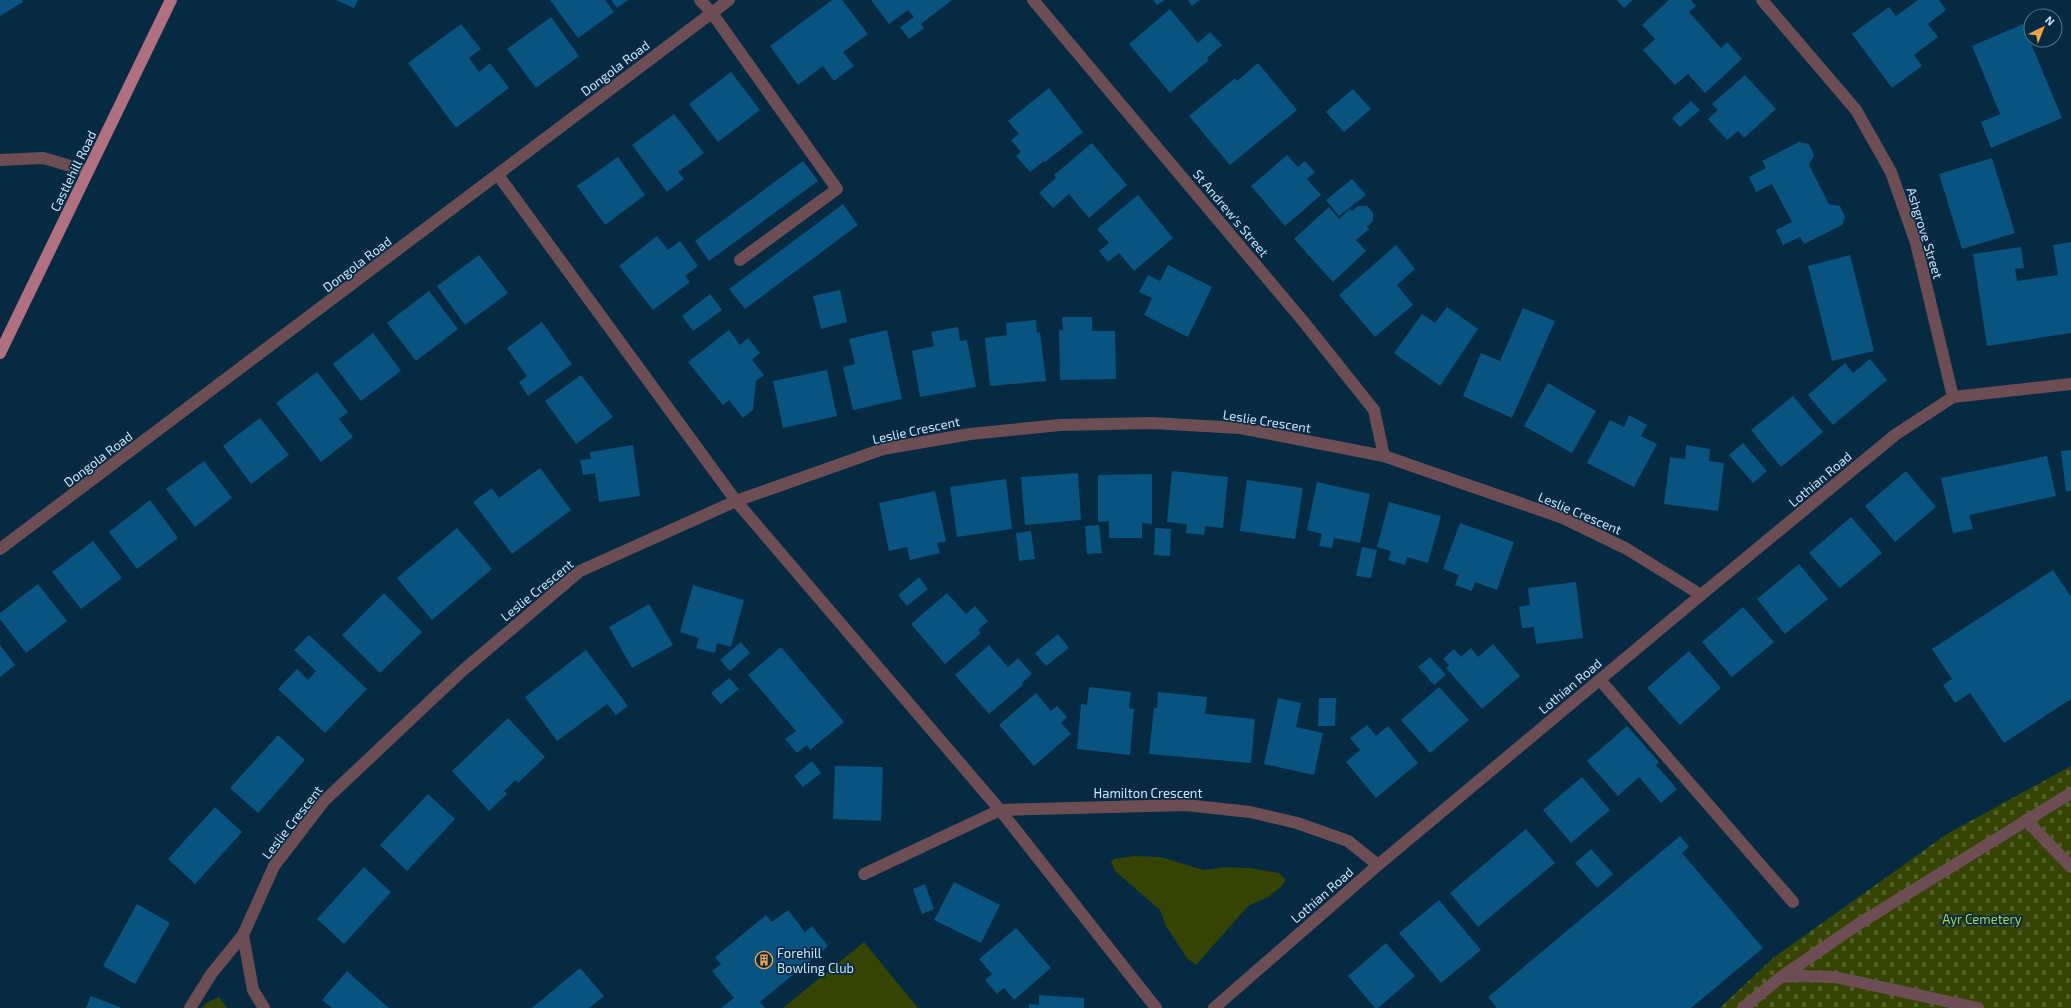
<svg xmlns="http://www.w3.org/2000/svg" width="2071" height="1008" viewBox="0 0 2071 1008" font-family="'Exo 2',sans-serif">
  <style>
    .grass { fill: #354402 }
    .cemetery { fill: url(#cemetery-stones) }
    .building { fill: #08537f }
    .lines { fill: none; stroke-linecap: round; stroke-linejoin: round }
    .lane { stroke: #6d4d54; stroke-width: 12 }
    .street { stroke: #6d4d54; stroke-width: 12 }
    .primary { stroke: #b07080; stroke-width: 12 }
    .labels { text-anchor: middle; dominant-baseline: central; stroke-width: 3.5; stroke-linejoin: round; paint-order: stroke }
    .street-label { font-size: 13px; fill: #cbe4f9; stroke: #062a42 }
    .park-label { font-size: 13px; fill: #accf4e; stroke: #062a42 }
    .poi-label { font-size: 13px; fill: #cbe4f9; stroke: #062a42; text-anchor: start }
  </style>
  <defs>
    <pattern id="cemetery-stones" width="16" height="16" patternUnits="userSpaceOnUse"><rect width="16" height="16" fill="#354402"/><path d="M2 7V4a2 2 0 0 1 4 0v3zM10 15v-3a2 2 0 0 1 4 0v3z" fill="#515f28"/></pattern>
  </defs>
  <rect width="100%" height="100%" fill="#062a42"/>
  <g class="grass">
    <polygon points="1134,856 1160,857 1204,870 1225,867 1250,868 1279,873 1286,880 1281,887 1268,897 1248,906 1196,965 1187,958 1166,926 1160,910 1115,871 1111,862 1114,859"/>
    <polygon points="864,942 918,1008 783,1008"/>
    <polygon points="219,997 227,1008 201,1008 208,1002"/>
  </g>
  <polygon class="cemetery" points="2071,766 2071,1008 1720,1008 1773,958 1947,834"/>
  <g class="building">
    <polygon points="0,0 22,0 23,2 0,16"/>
    <polygon points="336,0 358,0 354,8"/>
    <polygon points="550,0 605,0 614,12 578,38"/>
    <polygon points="611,0 628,0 617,8"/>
    <polygon points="832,0 842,0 868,34 843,52 854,66 834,81 823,66 798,85 770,46"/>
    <polygon points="871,0 952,0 921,24 924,28 909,39 900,27 914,17 908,10 889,24"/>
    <polygon points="1153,0 1164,0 1157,5"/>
    <polygon points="1188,0 1200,0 1192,6"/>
    <polygon points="1617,0 1633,0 1624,8"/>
    <polygon points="1669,0 1691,0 1696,6 1689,12 1721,48 1727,42 1742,59 1705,93 1688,74 1675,85 1643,50 1655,39 1642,25"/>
    <polygon points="1918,0 1939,0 1946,10 1928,24 1938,37 1914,55 1922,66 1892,88 1852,34 1889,7 1896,16"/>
    <polygon points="1170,9 1198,43 1210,32 1222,45 1207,58 1209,60 1170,93 1129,44"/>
    <polygon points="551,17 579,56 536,88 507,49"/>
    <polygon points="461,24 481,49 469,58 479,72 490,63 509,88 456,128 408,63"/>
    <polygon points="2023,24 2062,118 1991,148 1981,122 2000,114 1972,46"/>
    <polygon points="1258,63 1297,110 1230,165 1189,116 1235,78 1237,81"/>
    <polygon points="731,72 760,110 718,142 689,104"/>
    <polygon points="1745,75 1776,109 1744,138 1738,131 1727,140 1708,119 1718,110 1712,104"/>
    <polygon points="1049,88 1083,132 1045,162 1044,161 1030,172 1016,156 1021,152 1011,140 1019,134 1008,121"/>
    <polygon points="1353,89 1371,109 1344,132 1326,112"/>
    <polygon points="1691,101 1700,110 1680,127 1672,118"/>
    <polygon points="674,114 704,153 678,172 684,179 667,192 632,145"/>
    <polygon points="1799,142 1809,144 1814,155 1809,165 1829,204 1840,206 1845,217 1842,225 1804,244 1800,237 1783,245 1776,230 1792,222 1772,184 1756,192 1749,177 1766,168 1762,161"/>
    <polygon points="1092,143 1127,185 1089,218 1069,194 1053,208 1039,193 1056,178 1054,175"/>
    <polygon points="1287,155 1298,167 1305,161 1315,172 1307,179 1321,195 1285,226 1251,186"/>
    <polygon points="618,157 645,195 605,225 577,186"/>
    <polygon points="1992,158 2015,233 1962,249 1939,174"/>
    <polygon points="803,161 818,181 709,261 695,241"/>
    <polygon points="1352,179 1366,195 1339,216 1326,200"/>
    <polygon points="1138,195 1173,238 1134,271 1119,253 1108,262 1099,251 1109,243 1097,229"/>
    <polygon points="843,204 858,225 745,309 729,289"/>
    <polygon points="1358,206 1367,206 1373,213 1373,221 1367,227 1369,229 1356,240 1366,251 1333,282 1294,239 1329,207 1339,219 1350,209 1352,211"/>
    <polygon points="657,236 668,250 680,241 698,266 685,276 690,282 653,310 619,266"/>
    <polygon points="2071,242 2071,333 1987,346 1973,254 2021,247 2024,268 2015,269 2017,281 2058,275 2053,245"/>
    <polygon points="1396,245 1415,269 1397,285 1413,305 1375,337 1339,295"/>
    <polygon points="479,255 508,293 465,325 437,286"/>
    <polygon points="1850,255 1874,351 1832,361 1808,266"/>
    <polygon points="1168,265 1212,287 1188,337 1144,315 1152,298 1139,292 1148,275 1160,281"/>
    <polygon points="840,290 847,322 821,329 813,296"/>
    <polygon points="429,291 458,329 416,361 387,323"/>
    <polygon points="710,294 722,310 693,331 682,316"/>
    <polygon points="1447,307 1478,329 1440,386 1394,353 1422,314 1435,323"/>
    <polygon points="1523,308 1555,321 1512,418 1463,396 1481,353 1500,361"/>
    <polygon points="1062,317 1092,317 1092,331 1115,331 1116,379 1060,380 1059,330 1063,330"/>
    <polygon points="1036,320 1037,333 1040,332 1046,381 990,386 985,338 1007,335 1006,323"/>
    <polygon points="542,322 572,364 528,396 519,382 527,376 507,348"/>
    <polygon points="958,327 960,341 967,340 976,387 920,397 912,351 934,346 931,332"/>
    <polygon points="729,330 740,345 748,338 760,353 752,360 764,375 756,381 753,410 743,418 729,400 723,405 688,362"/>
    <polygon points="887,330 902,399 853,410 843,367 855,364 849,339"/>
    <polygon points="373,333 401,371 361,401 333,364"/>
    <polygon points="1870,359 1887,380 1833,425 1808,395 1845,363 1853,373"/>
    <polygon points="827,370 837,416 783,428 773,381"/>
    <polygon points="317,372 348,412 339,419 353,437 321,462 276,403"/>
    <polygon points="581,375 613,417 576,444 545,401"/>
    <polygon points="1548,383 1596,411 1572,453 1524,426"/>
    <polygon points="1793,396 1823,432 1781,467 1751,430"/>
    <polygon points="1629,415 1647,425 1641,436 1657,444 1634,487 1587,463 1610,420 1624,427"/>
    <polygon points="260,418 289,455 251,484 223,446"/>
    <polygon points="1743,443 1767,471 1753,483 1729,455"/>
    <polygon points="633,445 640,496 599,502 595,473 583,475 580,460 591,459 590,452"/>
    <polygon points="1686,445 1710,449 1709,461 1724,463 1718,511 1664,504 1670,457 1685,459"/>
    <polygon points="2071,450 2071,491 2066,492 2061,451"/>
    <polygon points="2047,456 2056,496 1969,515 1973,529 1953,533 1941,478"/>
    <polygon points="204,461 232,498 195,527 166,489"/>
    <polygon points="540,468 571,510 512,554 473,502 492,488 499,498"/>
    <polygon points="1172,471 1228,477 1223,528 1205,526 1204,535 1186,533 1187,524 1167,522"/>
    <polygon points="1906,471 1936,507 1895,542 1865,506"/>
    <polygon points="1078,473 1081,520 1025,525 1021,477"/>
    <polygon points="1152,474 1152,524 1142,523 1142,538 1109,538 1109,521 1098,522 1098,475"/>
    <polygon points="1006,479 1012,529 957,537 950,487"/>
    <polygon points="1247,480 1303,488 1295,539 1240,531"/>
    <polygon points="1317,482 1370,494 1360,543 1334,538 1332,548 1319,546 1322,534 1307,530"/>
    <polygon points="935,491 946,541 937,543 940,553 910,560 907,547 889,551 879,503"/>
    <polygon points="150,500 178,538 137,569 109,532"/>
    <polygon points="1389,502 1441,516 1428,563 1407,557 1405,565 1388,560 1391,551 1377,547"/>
    <polygon points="1851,517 1882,553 1840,588 1809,553"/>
    <polygon points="1460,523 1514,542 1497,590 1475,582 1472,591 1455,585 1459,575 1443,569"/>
    <polygon points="1099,525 1102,553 1087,554 1085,526"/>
    <polygon points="457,528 492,569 432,620 397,578"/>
    <polygon points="1155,528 1171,529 1170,556 1154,555"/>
    <polygon points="1031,531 1035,559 1019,561 1016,533"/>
    <polygon points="93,541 122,578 81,609 52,572"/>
    <polygon points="1362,547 1377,550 1371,578 1356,576"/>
    <polygon points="1799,564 1828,599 1785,634 1757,599"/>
    <polygon points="2053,570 2071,597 2071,699 2004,743 1970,693 1955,703 1943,685 1952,679 1932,649"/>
    <polygon points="919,577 928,589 907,606 898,595"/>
    <polygon points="1576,582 1583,638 1536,644 1534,627 1522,628 1519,607 1530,605 1528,588"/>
    <polygon points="38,584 67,621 26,653 0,619 0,613"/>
    <polygon points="693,585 744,600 731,647 717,643 715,653 696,648 699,638 680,632"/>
    <polygon points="384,593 422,632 380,673 342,635"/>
    <polygon points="947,593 966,614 975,606 988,621 978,630 981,633 945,664 911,624"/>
    <polygon points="649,604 673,645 632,668 609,627"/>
    <polygon points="1743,607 1774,642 1732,677 1702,642"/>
    <polygon points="1058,634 1069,648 1046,666 1035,653"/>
    <polygon points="309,635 367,689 325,733 278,689 297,669 308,680 316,671 294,650"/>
    <polygon points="741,642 750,653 730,671 720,660"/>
    <polygon points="1493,644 1520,676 1482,709 1446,668 1449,665 1443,659 1454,649 1461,657 1471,648 1478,657"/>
    <polygon points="0,645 15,665 0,677"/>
    <polygon points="989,645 1008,667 1018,658 1032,674 1022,683 1023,685 989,714 955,675"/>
    <polygon points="781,647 844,722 810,750 807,745 797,753 785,739 796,731 748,675"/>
    <polygon points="586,650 628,706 616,715 607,704 557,741 525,697"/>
    <polygon points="1689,651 1721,688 1680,725 1647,688"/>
    <polygon points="1430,657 1446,675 1434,685 1418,667"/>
    <polygon points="729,678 739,689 721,704 711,693"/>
    <polygon points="1089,687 1131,692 1129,708 1134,709 1130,755 1077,749 1081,704 1087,705"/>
    <polygon points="1439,687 1469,720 1430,753 1401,720"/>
    <polygon points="1158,692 1207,697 1205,714 1255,719 1251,763 1149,754 1154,708 1157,708"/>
    <polygon points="1036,693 1051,711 1057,706 1067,717 1061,723 1071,734 1034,766 999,725"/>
    <polygon points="1278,698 1301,703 1296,727 1323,733 1314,775 1264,764"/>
    <polygon points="1319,698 1336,698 1335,726 1318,726"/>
    <polygon points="508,718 545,757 518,783 516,780 504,791 507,794 489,811 452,771"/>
    <polygon points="1367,725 1376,736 1388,726 1418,763 1376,798 1346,762 1360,750 1350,738"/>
    <polygon points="1627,726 1659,762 1656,765 1677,789 1661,803 1639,777 1618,796 1587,761"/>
    <polygon points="278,735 305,760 258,813 230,788"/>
    <polygon points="812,761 821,773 803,787 794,776"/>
    <polygon points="835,766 883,767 881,821 833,819"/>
    <polygon points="1582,777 1610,810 1571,843 1543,810"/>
    <polygon points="428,794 455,819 407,871 380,845"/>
    <polygon points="215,807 242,832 195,884 168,859"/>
    <polygon points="1526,829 1555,863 1478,927 1450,893"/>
    <polygon points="1680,836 1689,847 1682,853 1763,948 1691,1008 1497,1008 1488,997"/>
    <polygon points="1591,849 1613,874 1597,888 1575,863"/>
    <polygon points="364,867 391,892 344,944 317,919"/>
    <polygon points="954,882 1000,905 981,943 934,920"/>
    <polygon points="925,884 934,909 922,914 913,889"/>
    <polygon points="1439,900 1481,950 1441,983 1399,933"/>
    <polygon points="137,904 170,923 135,984 103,966"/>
    <polygon points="788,910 805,932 812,926 828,946 760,1002 765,1008 721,1008 734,998 712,971 721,964 715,957 766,915 772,922"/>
    <polygon points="1016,928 1051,968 1014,1000 1004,988 997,994 985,980 992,974 979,959"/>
    <polygon points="1386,943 1415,976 1378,1008 1375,1008 1348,976"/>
    <polygon points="580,968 604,996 589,1008 532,1008"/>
    <polygon points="347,971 376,997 389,1008 332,1008 322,1000"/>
    <polygon points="1039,995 1084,998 1084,1008 1029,1008 1029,1004 1039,1005"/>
    <polygon points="91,996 122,1008 86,1008"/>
  </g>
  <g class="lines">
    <g class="lane">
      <polyline points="700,0 712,13 837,189 740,260"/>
      <polyline points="1600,680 1793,902"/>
      <polyline points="2026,820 2071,867"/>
      <polyline points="864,874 1000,810"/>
      <polyline points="1781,977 1860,923 2071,793"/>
      <polyline points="1743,1008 1781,977 1803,976 1835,977 1978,1008"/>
    </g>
    <g class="street">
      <polyline points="1033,0 1303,321 1374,410 1384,456"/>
      <polyline points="1762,0 1856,110 1891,172 1916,243 1953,397 2071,384"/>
      <polyline points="0,160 43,158 88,171"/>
      <polyline points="498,175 736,501 1000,810 1156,1008"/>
      <polyline points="0,549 729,0"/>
      <polyline points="1000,810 1186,805 1250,812 1297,823 1348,841 1378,865"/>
      <polyline points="243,935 253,990 264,1008"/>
      <polyline points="190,1008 212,973 243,935 274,866 324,801 461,672 580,571 736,501 883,449 970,434 1060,425 1152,423 1240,428 1384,456 1563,518 1627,549 1701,595"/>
      <polyline points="1214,1008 1378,865 1701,595 1895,435 1953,397"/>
    </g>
    <polyline class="primary" points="0,353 171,0"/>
  </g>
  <defs>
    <symbol id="building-ring" viewBox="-11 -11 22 22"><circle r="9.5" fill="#062a42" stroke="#f7a149" stroke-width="1.5"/><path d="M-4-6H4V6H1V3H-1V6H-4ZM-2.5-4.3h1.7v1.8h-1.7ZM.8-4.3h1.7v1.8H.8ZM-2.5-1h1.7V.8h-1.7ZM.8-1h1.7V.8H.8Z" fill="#f7a149"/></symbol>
  </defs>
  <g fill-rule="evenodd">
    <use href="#building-ring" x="754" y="950" width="20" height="20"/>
  </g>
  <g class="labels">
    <g class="street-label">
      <text transform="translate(615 68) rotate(-37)">Dongola Road</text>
      <text transform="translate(73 171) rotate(-64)">Castlehill Road</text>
      <text transform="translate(1231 213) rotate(50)">St Andrew's Street</text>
      <text transform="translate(1925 233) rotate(73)">Ashgrove Street</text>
      <text transform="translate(357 264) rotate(-37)">Dongola Road</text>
      <text transform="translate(1267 421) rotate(9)">Leslie Crescent</text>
      <text transform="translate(916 430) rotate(-12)">Leslie Crescent</text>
      <text transform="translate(98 459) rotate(-37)">Dongola Road</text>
      <text transform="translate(1820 479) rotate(-40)">Lothian Road</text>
      <text transform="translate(1580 513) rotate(23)">Leslie Crescent</text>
      <text transform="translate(537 590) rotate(-39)">Leslie Crescent</text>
      <text transform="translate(1570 686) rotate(-40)">Lothian Road</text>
      <text x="1148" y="793">Hamilton Crescent</text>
      <text transform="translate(292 822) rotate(-52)">Leslie Crescent</text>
      <text transform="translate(1322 895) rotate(-41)">Lothian Road</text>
    </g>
    <g class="park-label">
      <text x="1982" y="919">Ayr Cemetery</text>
    </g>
    <g class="poi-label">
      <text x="777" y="953">Forehill<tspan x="777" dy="15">Bowling Club</tspan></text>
    </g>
  </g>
  <g transform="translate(2043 28) rotate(43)"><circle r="19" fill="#062a42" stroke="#55748b"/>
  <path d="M0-3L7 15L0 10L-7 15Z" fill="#f7a149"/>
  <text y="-6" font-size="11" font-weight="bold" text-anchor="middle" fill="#cbe4f9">N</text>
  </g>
</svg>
